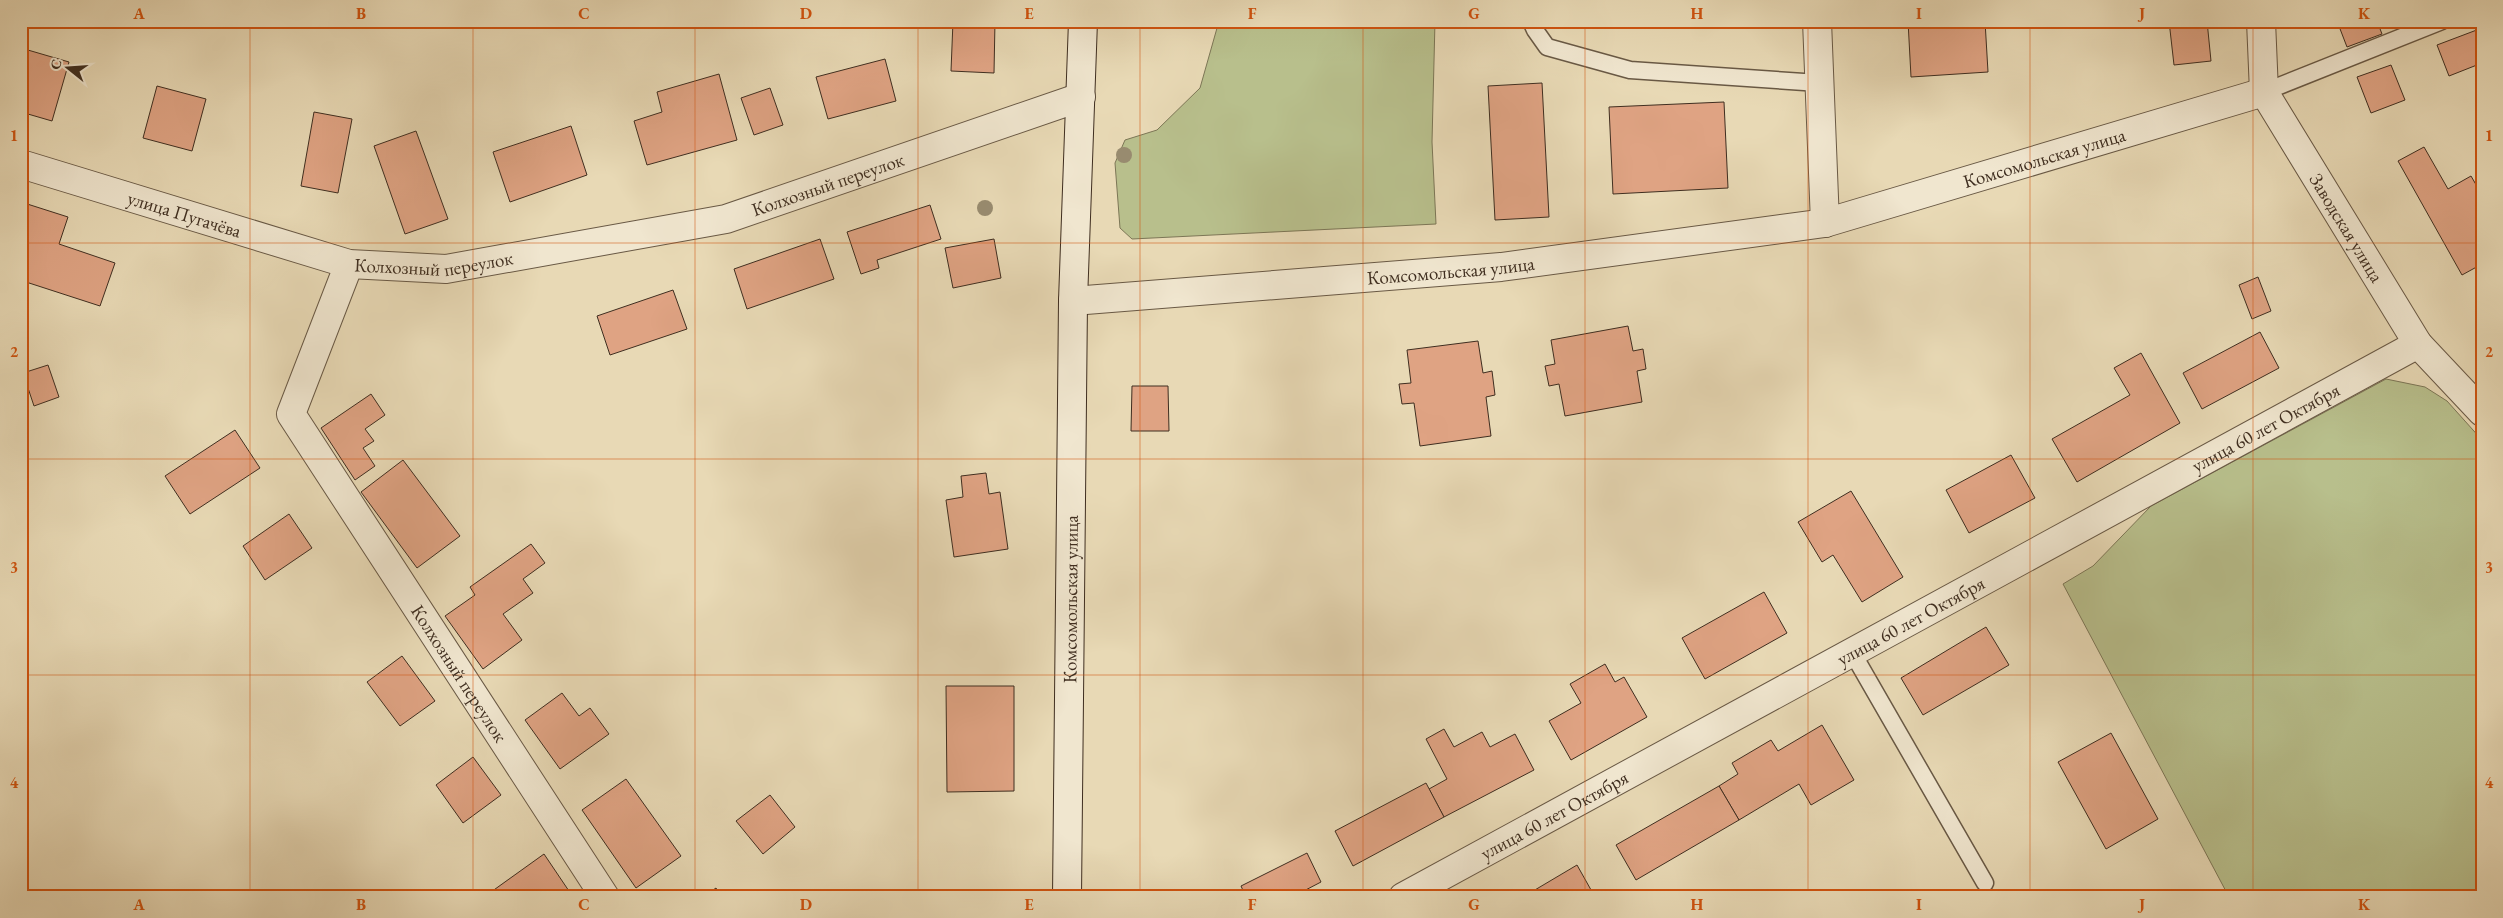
<svg xmlns="http://www.w3.org/2000/svg" width="2503" height="918" viewBox="0 0 2503 918" font-family="'EB Garamond',serif">
  <style>
    .green { fill: #b8bf8c; stroke: #7c7656 }
    .building { fill: #dfa383; stroke: #3f2e20 }
    .lines { fill: none; stroke-linecap: round; stroke-linejoin: round }
    .service-casing { stroke: #695945; stroke-width: 19 }
    .minor-casing { stroke: #695945; stroke-width: 30 }
    .secondary-casing { stroke: #3f2e20; stroke-width: 30 }
    .service { stroke: #f0e6cf; stroke-width: 16 }
    .minor { stroke: #f0e6cf; stroke-width: 28 }
    .secondary { stroke: #f0e6cf; stroke-width: 28 }
    .tree { fill: #988b6f }
    .grid { fill: none; stroke: #cf530f; stroke-width: 1; stroke-opacity: 0.55 }
    .labels { text-anchor: middle; dominant-baseline: central; stroke-width: 4; stroke-linejoin: round; paint-order: stroke }
    .street-label { font-size: 19px; fill: #3f2e20; stroke: #f0e6cf }
    .neatline { fill: none; stroke: #cf530f; stroke-width: 2 }
    .grid-label { font-size: 16px; text-anchor: middle; font-weight: bold; fill: #cf530f }
  </style>
  <rect width="100%" height="100%" fill="#e8d9b5"/>
  <filter id="stains"><feTurbulence type="fractalNoise" baseFrequency=".004" numOctaves="4"/><feColorMatrix values="0 0 0 0 .2 0 0 0 0 .09 0 0 0 0 .02 0 0 0 .5 -.17"/></filter>
  <radialGradient id="worn" r=".72"><stop offset=".6" stop-color="#630" stop-opacity="0"/><stop offset="1" stop-color="#630" stop-opacity=".3"/></radialGradient>
  <g class="green">
    <polygon points="1219,21 1435,21 1432,142 1436,224 1132,239 1120,228 1115,163 1125,140 1157,130 1200,88"/>
    <polygon points="2386,379 2425,387 2447,401 2482,440 2482,897 2229,897 2063,584 2093,566 2151,506"/>
  </g>
  <g class="building">
    <polygon points="953,21 995,21 994,73 951,71"/>
    <polygon points="1908,21 1985,21 1988,72 1911,77"/>
    <polygon points="2169,21 2207,21 2211,61 2174,65"/>
    <polygon points="2337,21 2377,21 2382,34 2347,47"/>
    <polygon points="2482,28 2482,63 2449,76 2437,45"/>
    <polygon points="21,48 69,62 52,121 21,112"/>
    <polygon points="885,59 896,101 828,119 816,77"/>
    <polygon points="2391,65 2405,100 2371,113 2357,77"/>
    <polygon points="719,74 737,140 647,165 634,121 662,112 657,92"/>
    <polygon points="1542,83 1549,217 1495,220 1488,86"/>
    <polygon points="157,86 206,99 192,151 143,138"/>
    <polygon points="770,88 783,125 754,135 741,98"/>
    <polygon points="1724,102 1728,188 1613,194 1609,107"/>
    <polygon points="314,112 352,119 338,193 301,186"/>
    <polygon points="571,126 587,175 510,202 493,152"/>
    <polygon points="416,131 448,219 405,234 374,146"/>
    <polygon points="2424,147 2448,189 2471,176 2482,195 2482,264 2462,275 2398,161"/>
    <polygon points="21,202 68,217 59,244 115,263 100,306 26,282 21,295"/>
    <polygon points="930,205 941,239 877,260 879,268 861,274 847,232"/>
    <polygon points="820,239 834,279 747,309 734,269"/>
    <polygon points="994,239 1001,278 953,288 945,248"/>
    <polygon points="2258,277 2271,311 2252,319 2239,285"/>
    <polygon points="673,290 687,329 610,355 597,316"/>
    <polygon points="1628,326 1633,351 1643,349 1646,369 1637,371 1642,402 1565,416 1559,384 1549,386 1545,366 1555,364 1551,340"/>
    <polygon points="2260,332 2279,368 2202,409 2183,373"/>
    <polygon points="1478,341 1483,373 1492,371 1495,395 1486,397 1491,436 1420,446 1414,403 1402,404 1399,384 1411,383 1407,350"/>
    <polygon points="2141,353 2180,423 2077,482 2052,439 2130,395 2114,368"/>
    <polygon points="48,365 59,397 34,406 23,373"/>
    <polygon points="1132,386 1168,386 1169,431 1131,431"/>
    <polygon points="371,394 385,415 365,429 374,441 363,448 375,466 355,480 321,428"/>
    <polygon points="235,430 260,468 190,514 165,476"/>
    <polygon points="2011,455 2035,498 1969,533 1946,490"/>
    <polygon points="403,460 460,536 417,568 361,492"/>
    <polygon points="986,473 989,494 1000,492 1008,549 954,557 946,500 963,497 961,476"/>
    <polygon points="1851,491 1903,577 1862,602 1833,555 1822,562 1798,522"/>
    <polygon points="289,514 312,548 265,580 243,546"/>
    <polygon points="531,544 545,563 523,579 533,593 503,614 522,640 483,669 445,616 475,595 470,587"/>
    <polygon points="1764,592 1787,633 1705,679 1682,638"/>
    <polygon points="1986,627 2009,665 1923,715 1901,678"/>
    <polygon points="402,656 435,701 400,726 367,682"/>
    <polygon points="1605,664 1615,682 1624,677 1647,717 1571,760 1549,721 1581,703 1570,684"/>
    <polygon points="946,686 1014,686 1014,791 947,792"/>
    <polygon points="562,693 579,716 590,708 609,734 560,769 525,720"/>
    <polygon points="1822,725 1854,780 1811,805 1799,784 1739,820 1719,786 1738,774 1732,763 1771,740 1778,751"/>
    <polygon points="1444,729 1454,747 1482,732 1490,747 1515,734 1534,770 1444,817 1429,789 1447,779 1426,739"/>
    <polygon points="2111,733 2158,819 2106,849 2058,762"/>
    <polygon points="473,757 501,795 463,823 436,785"/>
    <polygon points="626,779 681,856 636,888 582,810"/>
    <polygon points="1426,783 1444,817 1353,866 1335,831"/>
    <polygon points="1719,786 1739,820 1636,880 1616,845"/>
    <polygon points="770,795 795,827 763,854 736,821"/>
    <polygon points="1307,853 1321,882 1296,895 1297,897 1246,897 1241,886"/>
    <polygon points="544,854 573,897 484,897"/>
    <polygon points="1577,865 1595,897 1523,897"/>
    <polygon points="716,888 721,897 703,897"/>
  </g>
  <g class="lines">
    <defs>
      <g id="service">
        <polyline points="1531,21 1535,30 1547,47 1630,70 1819,83"/>
        <polyline points="2264,92 2442,21"/>
        <polyline points="1852,652 1985,883"/>
      </g>
      <g id="minor">
        <polyline points="1817,21 1825,223"/>
        <path id="s1" d="M2261 21 2264 92 2418 344 2482 412"/>
        <path id="s2" d="M21 164 349 264 446 269 726 219 1081 97"/>
        <path id="s3" d="M349 264 291 414 605 897"/>
        <path id="s4" d="M1073 301 1501 267 1825 223 2264 92"/>
        <path id="s5" d="M1403 897 2418 344"/>
      </g>
      <g id="secondary">
        <path id="s6" d="M1067 897 1073 301 1083 21"/>
      </g>
    </defs>
    <use href="#service" class="service-casing"/>
    <use href="#minor" class="minor-casing"/>
    <use href="#secondary" class="secondary-casing"/>
    <use href="#service" class="service"/>
    <use href="#minor" class="minor"/>
    <use href="#secondary" class="secondary"/>
  </g>
  <g class="tree">
    <circle cx="1124" cy="155" r="8"/>
    <circle cx="985" cy="208" r="8"/>
  </g>
  <path class="grid" d="M250 21V897M473 21V897M695 21V897M918 21V897M1140 21V897M1363 21V897M1585 21V897M1808 21V897M2030 21V897M2253 21V897M21 243H2482M21 459H2482M21 675H2482"/>
  <g class="labels">
    <g class="street-label">
      <text stroke="none"><textPath href="#s4" startOffset="985">Комсомольская улица</textPath></text>
      <text stroke="none"><textPath href="#s2" startOffset="832">Колхозный переулок</textPath></text>
      <text stroke="none"><textPath href="#s2" startOffset="171">улица Пугачёва</textPath></text>
      <text stroke="none"><textPath href="#s1" startOffset="230">Заводская улица</textPath></text>
      <text stroke="none"><textPath href="#s2" startOffset="428">Колхозный переулок</textPath></text>
      <text stroke="none"><textPath href="#s4" startOffset="379">Комсомольская улица</textPath></text>
      <text stroke="none"><textPath href="#s5" startOffset="982">улица 60 лет Октября</textPath></text>
      <text stroke="none"><textPath href="#s6" startOffset="298">Комсомольская улица</textPath></text>
      <text stroke="none"><textPath href="#s5" startOffset="578">улица 60 лет Октября</textPath></text>
      <text stroke="none"><textPath href="#s3" startOffset="470">Колхозный переулок</textPath></text>
      <text stroke="none"><textPath href="#s5" startOffset="172">улица 60 лет Октября</textPath></text>
    </g>
  </g>
  <rect width="2503" height="918" fill="none" stroke="#e8d9b5" stroke-width="55"/>
  <g transform="translate(68 68) rotate(287)" stroke="#f0e6cf" stroke-width="4" paint-order="stroke">
  <path d="M0-4L9 19L0 12L-9 19Z" fill="#3f2e20"/>
  <text y="-8" font-size="14" font-weight="bold" text-anchor="middle" fill="#3f2e20">С</text>
  </g>
  <rect x="28" y="28" width="2448" height="862" class="neatline"/>
  <g class="grid-label">
    <text x="139" y="19">A</text>
    <text x="361" y="19">B</text>
    <text x="584" y="19">C</text>
    <text x="806" y="19">D</text>
    <text x="1029" y="19">E</text>
    <text x="1252" y="19">F</text>
    <text x="1474" y="19">G</text>
    <text x="1697" y="19">H</text>
    <text x="1919" y="19">I</text>
    <text x="2142" y="19">J</text>
    <text x="2364" y="19">K</text>
    <text x="14" y="141">1</text>
    <text x="2489" y="141">1</text>
    <text x="14" y="357">2</text>
    <text x="2489" y="357">2</text>
    <text x="14" y="573">3</text>
    <text x="2489" y="573">3</text>
    <text x="14" y="788">4</text>
    <text x="2489" y="788">4</text>
    <text x="139" y="910">A</text>
    <text x="361" y="910">B</text>
    <text x="584" y="910">C</text>
    <text x="806" y="910">D</text>
    <text x="1029" y="910">E</text>
    <text x="1252" y="910">F</text>
    <text x="1474" y="910">G</text>
    <text x="1697" y="910">H</text>
    <text x="1919" y="910">I</text>
    <text x="2142" y="910">J</text>
    <text x="2364" y="910">K</text>
  </g>
  <rect width="100%" height="100%" filter="url(#stains)"/>
  <rect width="100%" height="100%" fill="url(#worn)"/>
</svg>
